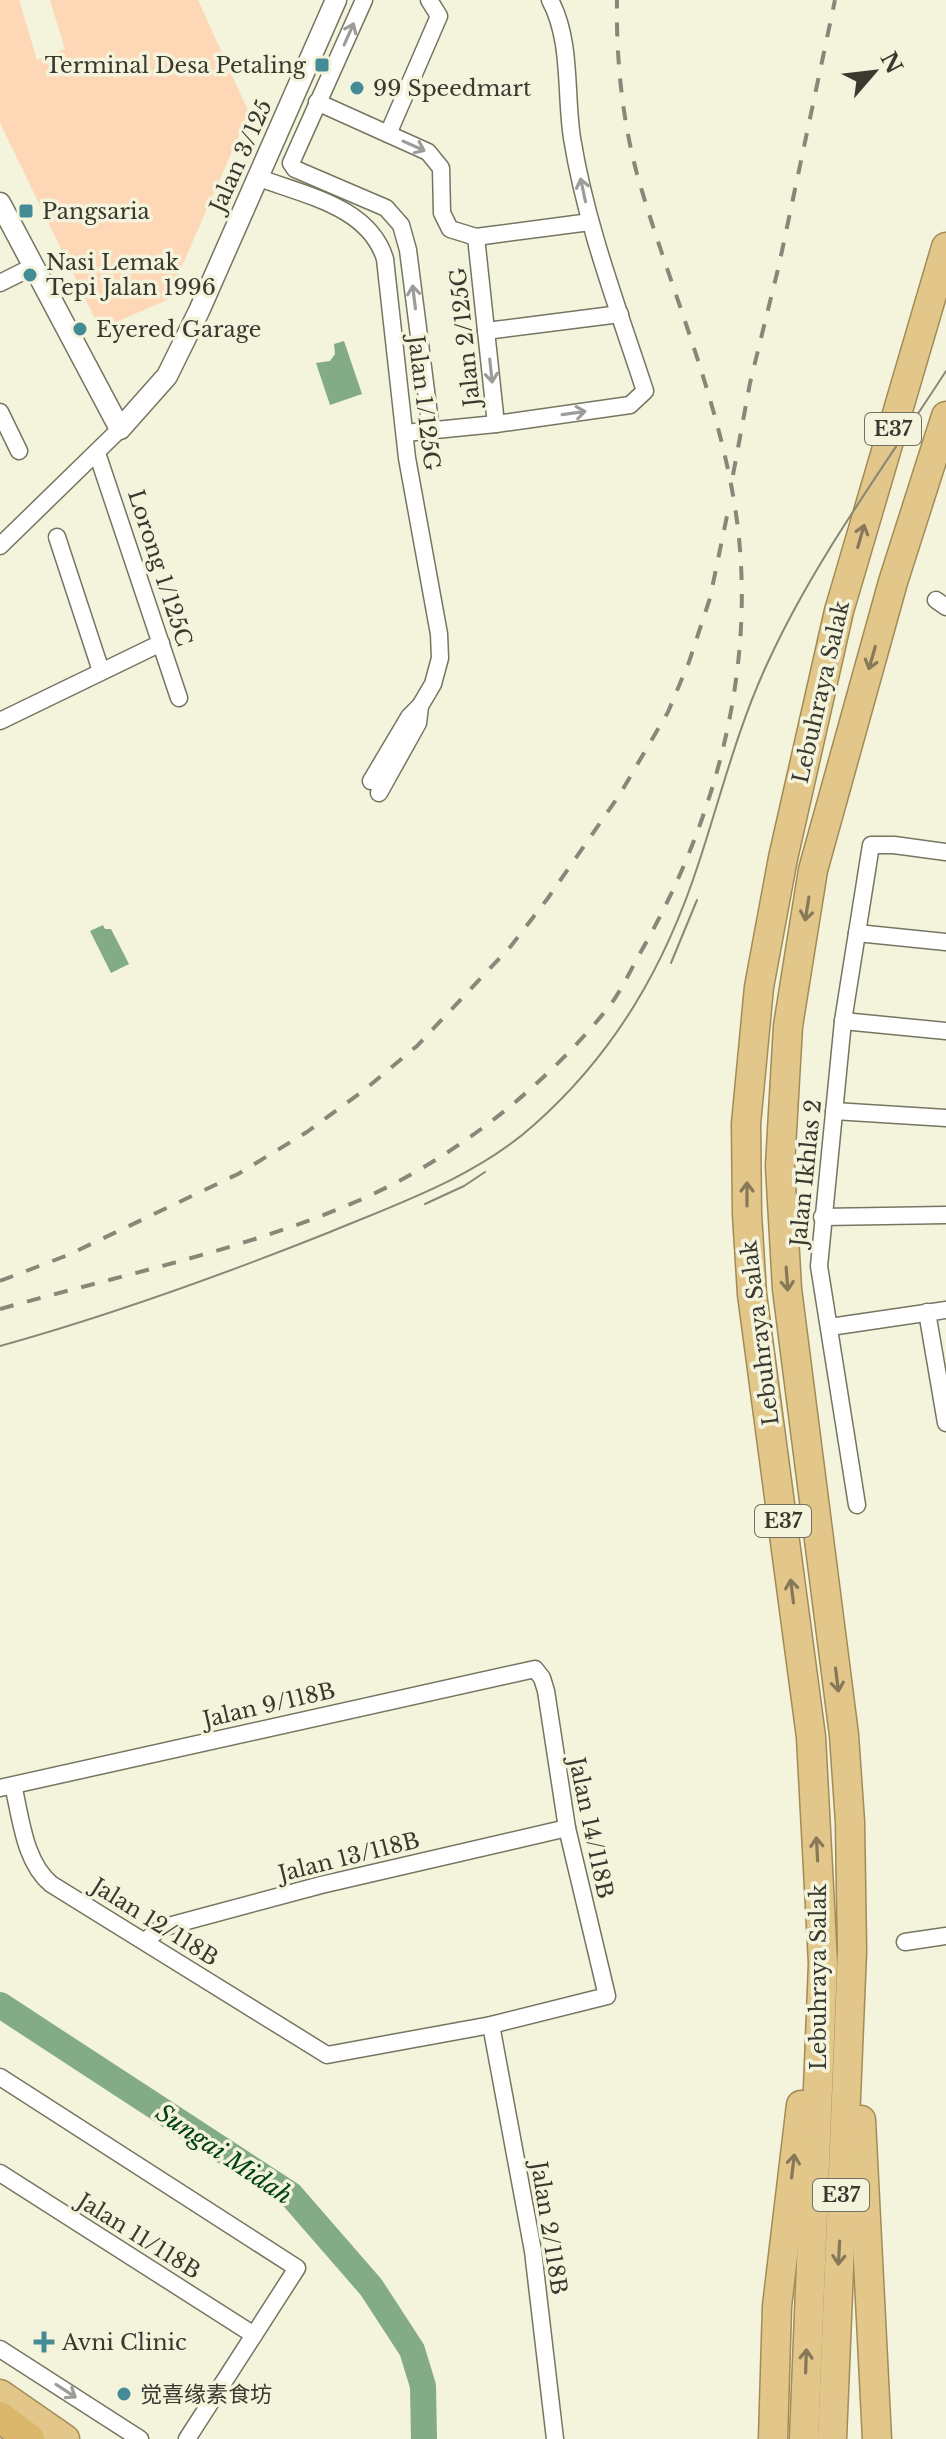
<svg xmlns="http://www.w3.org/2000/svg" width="946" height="2439" viewBox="0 0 946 2439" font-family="'Libre Baskerville','Noto Sans SC',serif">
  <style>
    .green { fill: #fdd7b6 }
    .water { fill: #83ac86 }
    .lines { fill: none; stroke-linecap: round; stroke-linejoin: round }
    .river { stroke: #83ac86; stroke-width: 26 }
    .minor-casing { stroke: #767561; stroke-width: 19 }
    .tertiary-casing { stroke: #767561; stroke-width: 23 }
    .trunk-casing { stroke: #a38b57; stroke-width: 31 }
    .motorway-casing { stroke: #a38b57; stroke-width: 33 }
    .minor { stroke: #fff; stroke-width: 16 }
    .tertiary { stroke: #fff; stroke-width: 20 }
    .trunk { stroke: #e2c68a; stroke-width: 28 }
    .motorway { stroke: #dbb76c; stroke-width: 30 }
    .tram { stroke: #888778; stroke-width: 2 }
    .rail { stroke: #888778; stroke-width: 4; stroke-dasharray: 14 14; stroke-linecap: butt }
    .oneway { stroke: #9c9c98 }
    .oneway2 { stroke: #867858 }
    .poi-dot { fill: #458b96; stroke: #f4f3dc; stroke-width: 3 }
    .labels { text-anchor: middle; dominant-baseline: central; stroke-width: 7; stroke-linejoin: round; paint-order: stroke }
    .shield { fill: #f4f3dc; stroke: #727164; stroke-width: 2 }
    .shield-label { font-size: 20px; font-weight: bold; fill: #3a3930 }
    .poi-label { font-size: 22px; fill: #3a3930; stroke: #f4f3dc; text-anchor: start }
    .street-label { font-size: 22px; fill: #3a3930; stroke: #f4f3dc }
    .water-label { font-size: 24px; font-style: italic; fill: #004211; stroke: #f4f3dc }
  </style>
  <rect width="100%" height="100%" fill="#f4f3dc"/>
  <polygon class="green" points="0,0 19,0 37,60 65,49 50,0 198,0 249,113 167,300 100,329 0,123"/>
  <g class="water">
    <polygon points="344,341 362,394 330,405 316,363 330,361 335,354 334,344"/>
    <polygon points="103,925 105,929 111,929 129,964 111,973 90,931"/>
  </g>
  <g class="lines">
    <polyline class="river" points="0,2005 291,2195 371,2287 412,2350 423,2386 424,2439"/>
    <defs>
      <g id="minor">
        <polyline points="364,0 291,163 295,169 386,208 401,225 408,250 431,430"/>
        <polyline points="317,102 428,152 441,168 442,213 450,229 476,237 496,424"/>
        <polyline points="388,134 439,16 429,0"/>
        <path d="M257 177C303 195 369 206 385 259L407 458 439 634 440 658 433 684 420 706 409 717 371 781"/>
        <polyline points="476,237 590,222"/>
        <polyline points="0,283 32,267"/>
        <polyline points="486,331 620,314"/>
        <polyline points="0,412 19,451"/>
        <path d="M405 433 496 424 630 405 645 391C618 308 586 225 572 138 565 93 572 41 550 0"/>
        <polyline points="97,453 179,698"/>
        <polyline points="57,537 101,671"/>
        <polyline points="0,546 120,429"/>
        <polyline points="936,600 946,607"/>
        <polyline points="0,721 161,643"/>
        <polyline points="379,793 418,723 420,706"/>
        <polyline points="857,933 946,942"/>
        <polyline points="843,1021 946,1031"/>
        <polyline points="834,1111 946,1118"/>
        <polyline points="822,1217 946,1215"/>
        <polyline points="927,1312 946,1423"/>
        <polyline points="830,1327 946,1310"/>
        <polyline points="857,1505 819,1266 843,1021 871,845 894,845 946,852"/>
        <path d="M0 1788 535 1669 542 1678 546 1691 567 1828 607 1996 491 2025 327 2055 51 1884C24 1861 21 1818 13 1785"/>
        <polyline points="145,1941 161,1928 321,1885 567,1828"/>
        <polyline points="905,1942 946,1936"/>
        <polyline points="491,2025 533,2251 555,2439"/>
        <polyline points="0,2077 297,2268 187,2439"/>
        <polyline points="0,2173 254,2335"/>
        <polyline points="0,2349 140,2439"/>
      </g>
      <polyline id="tertiary" points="0,203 120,429 167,376 199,311 336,0"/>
      <g id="trunk">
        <polyline points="861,2120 877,2439"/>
        <polyline points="0,2394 65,2439"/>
        <polyline points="773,2439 777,2306 801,2105"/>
        <polyline points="804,2439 823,1963 811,1737 752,1294 747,1214 746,1124 759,987 783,858 839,611 946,247"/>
        <polyline points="832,2439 852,1951 850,1822 844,1735 787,1289 780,1166 788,1026 813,870 893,582 946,416"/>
      </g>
      <polyline id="motorway" points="0,2417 29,2439"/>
    </defs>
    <use href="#minor" class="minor-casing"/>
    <use href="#tertiary" class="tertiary-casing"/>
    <use href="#trunk" class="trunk-casing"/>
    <use href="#motorway" class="motorway-casing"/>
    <use href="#minor" class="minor"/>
    <use href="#tertiary" class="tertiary"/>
    <use href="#trunk" class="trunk"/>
    <use href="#motorway" class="motorway"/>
    <g class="tram">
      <polyline points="671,963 697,900"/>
      <polyline points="425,1204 464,1186 485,1172"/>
      <path d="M0 1346C112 1315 222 1275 330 1232 400 1203 478 1176 535 1124 616 1052 666 964 699 862 721 795 738 726 768 662 815 559 885 466 946 371"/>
    </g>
    <g class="rail">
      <polyline points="733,475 750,383 779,265 835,0"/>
      <polyline points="0,1281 68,1255 238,1174 307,1132 363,1091 417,1046 511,946 548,898 620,794 668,712 689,662 710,598 728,511"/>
      <path d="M0 1309C121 1275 245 1250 360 1200 455 1158 543 1088 608 1008 622 990 632 967 643 948 719 814 760 655 734 501 715 388 668 283 637 174 622 118 616 57 617 0"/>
    </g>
  </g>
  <defs><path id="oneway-shaft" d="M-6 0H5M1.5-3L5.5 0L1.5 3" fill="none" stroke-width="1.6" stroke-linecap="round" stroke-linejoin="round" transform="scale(2)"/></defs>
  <g class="oneway">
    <use href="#oneway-shaft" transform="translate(349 34) rotate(-66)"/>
    <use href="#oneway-shaft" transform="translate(414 146) rotate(24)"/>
    <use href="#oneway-shaft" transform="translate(583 190) rotate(-102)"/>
    <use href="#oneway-shaft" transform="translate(414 297) rotate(-97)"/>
    <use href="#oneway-shaft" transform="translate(491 371) rotate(84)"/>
    <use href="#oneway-shaft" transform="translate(574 413) rotate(-8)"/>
    <use href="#oneway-shaft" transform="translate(66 2391) rotate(33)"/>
  </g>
  <g class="oneway2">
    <use href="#oneway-shaft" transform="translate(861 536) rotate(-74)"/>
    <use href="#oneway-shaft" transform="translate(872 658) rotate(106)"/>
    <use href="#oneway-shaft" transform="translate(807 909) rotate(99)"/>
    <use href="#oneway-shaft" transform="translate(747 1194) rotate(-90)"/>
    <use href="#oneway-shaft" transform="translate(787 1279) rotate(86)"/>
    <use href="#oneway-shaft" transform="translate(792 1591) rotate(-97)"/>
    <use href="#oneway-shaft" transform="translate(837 1680) rotate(83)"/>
    <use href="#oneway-shaft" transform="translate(817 1849) rotate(-93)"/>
    <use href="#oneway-shaft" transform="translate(793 2166) rotate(-83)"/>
    <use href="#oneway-shaft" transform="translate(839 2253) rotate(93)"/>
    <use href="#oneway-shaft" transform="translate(806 2361) rotate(-88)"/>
  </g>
  <g class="poi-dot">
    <rect x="314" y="57" width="16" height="16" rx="4"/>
    <circle cx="357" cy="88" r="8"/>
    <rect x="18" y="203" width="16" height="16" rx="4"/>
    <circle cx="30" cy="275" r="8"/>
    <circle cx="80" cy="329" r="8"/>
    <path d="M40 2330h8v8h8v8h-8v8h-8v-8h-8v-8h8z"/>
    <circle cx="124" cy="2394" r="8"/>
  </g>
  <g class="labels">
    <g class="shield">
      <rect x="865" y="413" width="56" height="32" rx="6"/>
      <rect x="755" y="1505" width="56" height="32" rx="6"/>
      <rect x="813" y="2179" width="56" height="32" rx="6"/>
    </g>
    <g class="shield-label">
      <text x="893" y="429">E37</text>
      <text x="783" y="1521">E37</text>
      <text x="841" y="2195">E37</text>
    </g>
    <g class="poi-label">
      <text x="306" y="65" text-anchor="end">Terminal Desa Petaling</text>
      <text x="373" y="88">99 Speedmart</text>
      <text x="42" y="211">Pangsaria</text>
      <text x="46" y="262">Nasi Lemak<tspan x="46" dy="25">Tepi Jalan 1996</tspan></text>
      <text x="96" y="329">Eyered Garage</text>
      <text x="62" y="2342">Avni Clinic</text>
      <text x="140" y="2394">觉喜缘素食坊</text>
    </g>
    <g class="street-label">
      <text transform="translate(241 156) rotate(-66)">Jalan 3/125</text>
      <text transform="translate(465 337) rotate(-96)">Jalan 2/125G</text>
      <text transform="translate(424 403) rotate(83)">Jalan 1/125G</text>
      <text transform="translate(160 568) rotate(72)">Lorong 1/125C</text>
      <text transform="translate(821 692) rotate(-77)">Lebuhraya Salak</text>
      <text transform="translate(806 1173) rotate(-84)">Jalan Ikhlas 2</text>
      <text transform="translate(760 1333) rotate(-97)">Lebuhraya Salak</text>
      <text transform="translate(269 1705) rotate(-13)">Jalan 9/118B</text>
      <text transform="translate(591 1828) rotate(78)">Jalan 14/118B</text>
      <text transform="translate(349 1857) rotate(-14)">Jalan 13/118B</text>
      <text transform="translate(155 1922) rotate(32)">Jalan 12/118B</text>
      <text transform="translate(818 1977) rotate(-90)">Lebuhraya Salak</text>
      <text transform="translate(549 2228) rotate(81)">Jalan 2/118B</text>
      <text transform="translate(139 2236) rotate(32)">Jalan 11/118B</text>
    </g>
    <g class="water-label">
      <text transform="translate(224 2154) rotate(34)">Sungai Midah</text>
    </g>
  </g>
  <g transform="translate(874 72) rotate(62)" stroke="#f4f3dc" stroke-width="6" paint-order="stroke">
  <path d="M0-6L14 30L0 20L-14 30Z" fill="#3a3930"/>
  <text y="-12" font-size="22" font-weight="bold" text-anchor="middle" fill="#3a3930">N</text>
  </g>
</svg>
